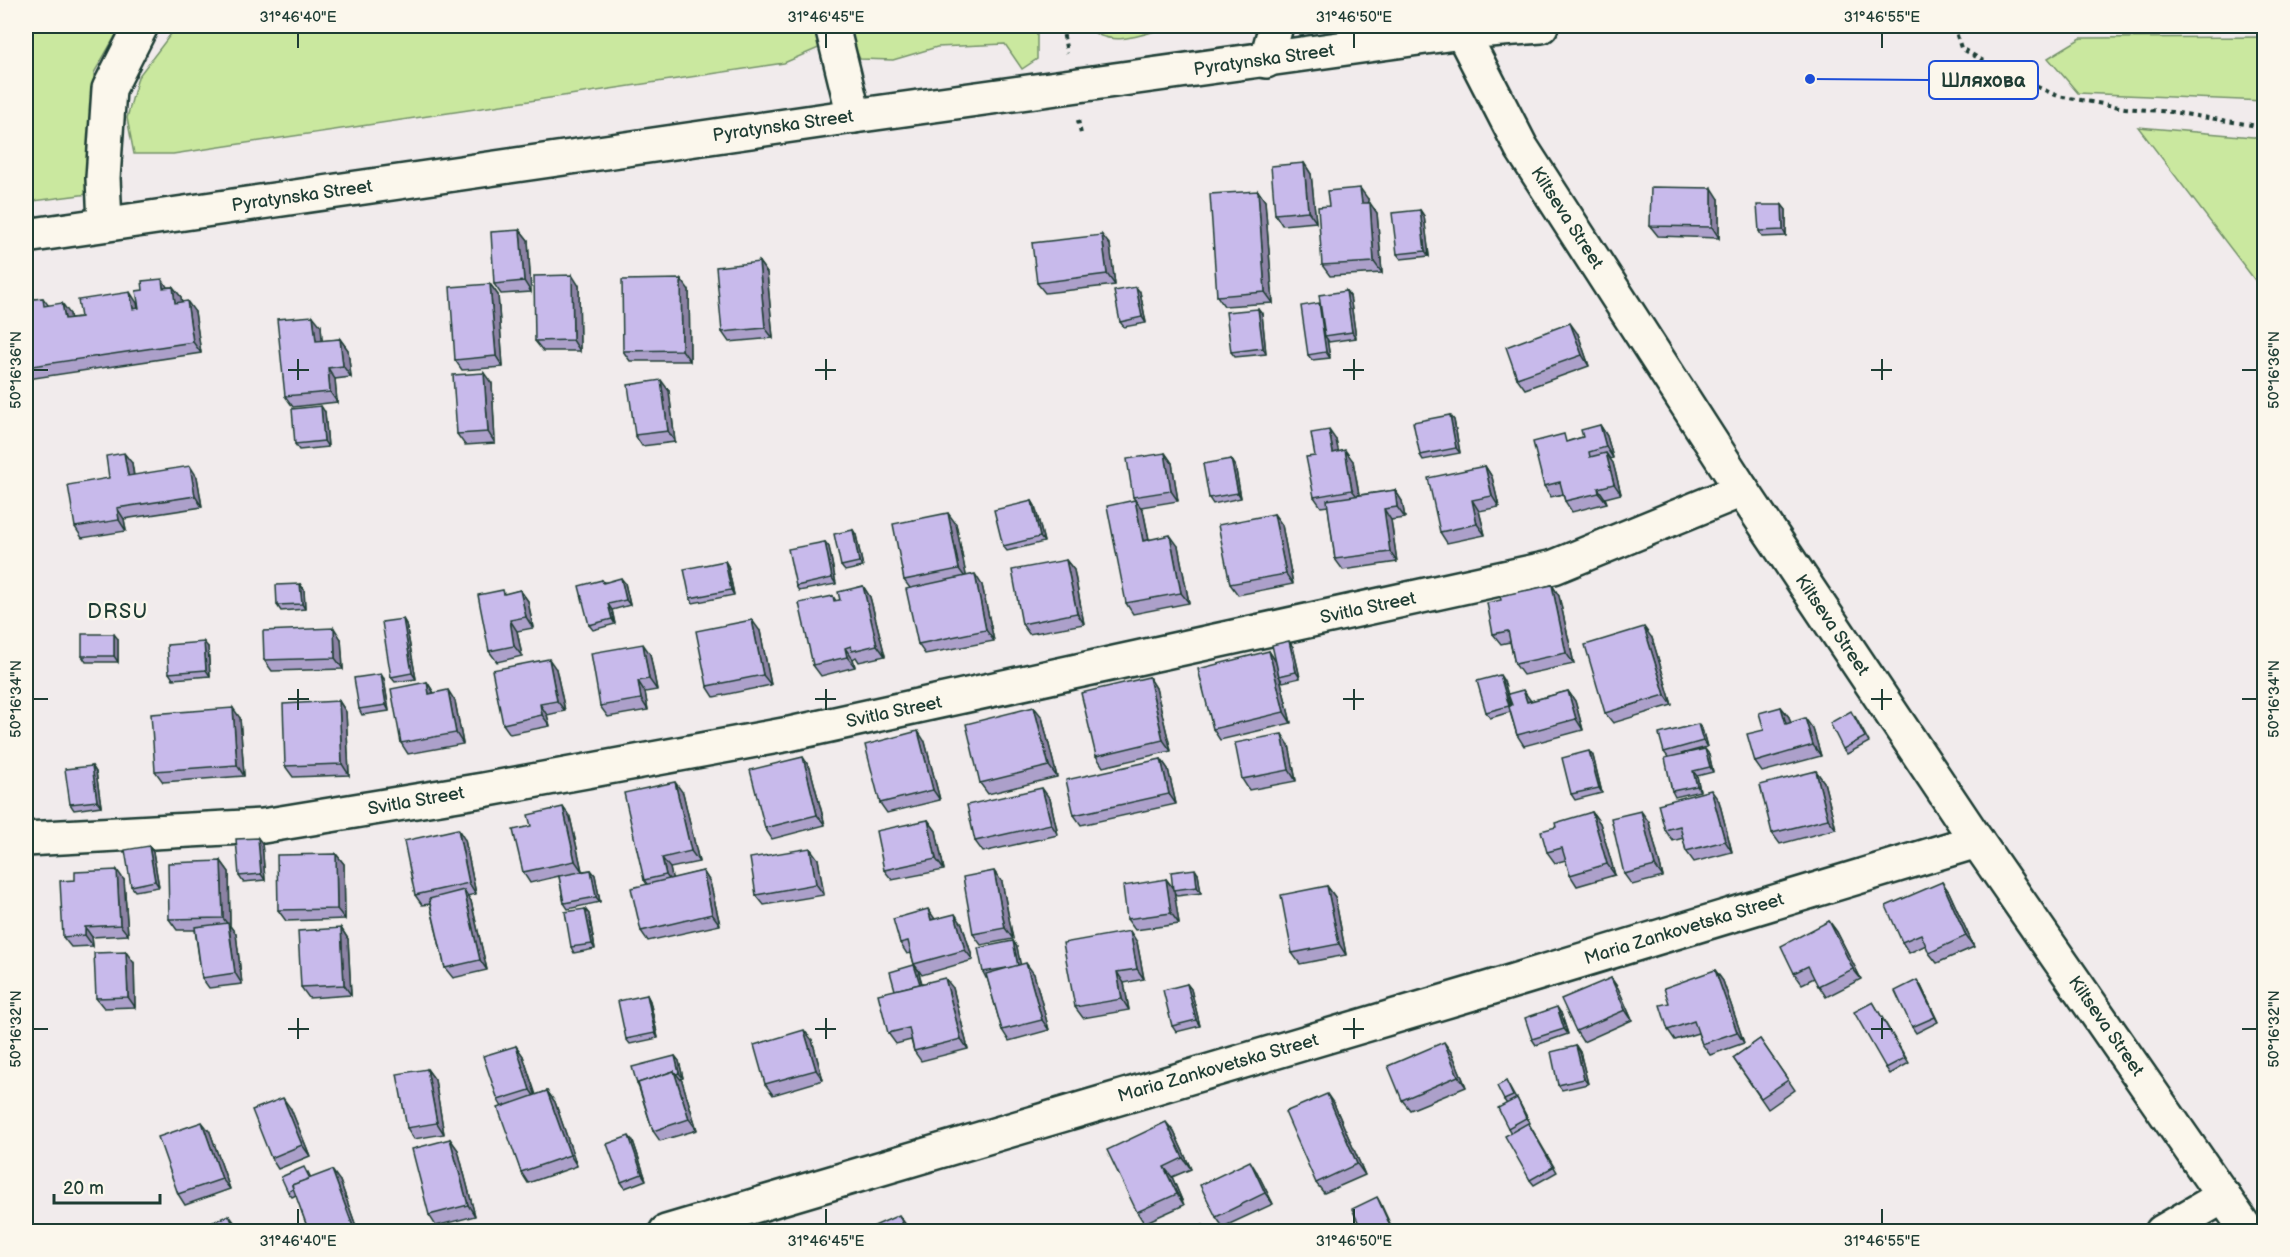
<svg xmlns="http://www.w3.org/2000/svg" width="2290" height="1257" viewBox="0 0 2290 1257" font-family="'Balsamiq Sans',sans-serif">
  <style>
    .green { fill: #cae89f; stroke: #74926a; stroke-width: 1.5 }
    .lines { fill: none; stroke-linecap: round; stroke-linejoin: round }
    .minor-casing { stroke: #1f3d34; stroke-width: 38 }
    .tertiary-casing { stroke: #1f3d34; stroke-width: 38 }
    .secondary-casing { stroke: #1f3d34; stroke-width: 38 }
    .path { stroke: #1f3d34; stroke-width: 4; stroke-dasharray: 4.5 4.5; stroke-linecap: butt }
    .minor { stroke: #fbf7ec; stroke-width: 33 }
    .tertiary { stroke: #fbf7ec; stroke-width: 33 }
    .secondary { stroke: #fbf7ec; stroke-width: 33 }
    .wall { fill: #aca0ca; stroke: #1f3d34; stroke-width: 1.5 }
    .shaded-wall { fill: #8c82a4; stroke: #1f3d34; stroke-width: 1.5 }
    .building { fill: #c8baeb; stroke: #1f3d34; stroke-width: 1.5 }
    .ticks { fill: none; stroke: #1f3d34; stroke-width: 2 }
    .labels { text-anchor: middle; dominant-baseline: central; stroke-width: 4.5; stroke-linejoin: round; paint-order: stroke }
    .street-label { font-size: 18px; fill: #1f3d34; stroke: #fbf7ec }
    .neighbourhood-label { font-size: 20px; letter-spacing: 1.5px; fill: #1f3d34; stroke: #fbf7ec }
    .leader { fill: none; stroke: #1d4ed8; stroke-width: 2 }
    .callout-dot { fill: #1d4ed8; stroke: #fbf7ec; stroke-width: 2 }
    .callout { fill: #fbf7ec; stroke: #1d4ed8; stroke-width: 2 }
    .callout-label { font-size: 20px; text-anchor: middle; font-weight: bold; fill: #1f3d34 }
    .neatline { fill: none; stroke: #1f3d34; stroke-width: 2 }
    .ticks-label { font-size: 15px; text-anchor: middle; fill: #1f3d34 }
  </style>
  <rect width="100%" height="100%" fill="#f1ebec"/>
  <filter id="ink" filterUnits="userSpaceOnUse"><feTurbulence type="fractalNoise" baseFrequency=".0167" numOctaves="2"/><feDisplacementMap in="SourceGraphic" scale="12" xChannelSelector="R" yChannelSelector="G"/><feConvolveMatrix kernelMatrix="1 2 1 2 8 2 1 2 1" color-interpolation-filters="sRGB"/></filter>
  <g filter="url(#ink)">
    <g class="green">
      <polygon points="26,26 121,26 94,73 88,194 26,202"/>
      <polygon points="177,26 822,26 821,47 784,63 173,154 134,154 127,118 138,77"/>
      <polygon points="845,26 1037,26 1037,59 1022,69 1005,44 937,47 893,60 860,59"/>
      <path d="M1087 26H1171C1146 34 1107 50 1087 26Z"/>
      <polygon points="2264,37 2264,101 2078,93 2048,58 2081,38"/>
      <polygon points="2138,127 2264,138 2264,292"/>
    </g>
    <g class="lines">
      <defs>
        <g id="minor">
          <polyline points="832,26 854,116"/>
          <polyline points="1266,61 1276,26"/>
          <polyline points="105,224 103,178 109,89 141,26"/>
          <polyline points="26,839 263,826 483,790 789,734 1554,567 1742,490"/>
          <polyline points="666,1232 1490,988 1977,841"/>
          <polyline points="2162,1232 2224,1196"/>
        </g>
        <polyline id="tertiary" points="1541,26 1462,32 1521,147 1742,490 1977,841 2248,1232"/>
        <polyline id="secondary" points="26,236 854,116 1462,32"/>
      </defs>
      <use href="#minor" class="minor-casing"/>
      <use href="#tertiary" class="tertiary-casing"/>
      <use href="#secondary" class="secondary-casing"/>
      <g class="path">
        <polyline points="1062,26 1067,53"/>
        <polyline points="1954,26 1961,48 2001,71 2058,96 2125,108 2172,112 2264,127"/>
        <polyline points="1078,120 1081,134"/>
      </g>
      <use href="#minor" class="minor"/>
      <use href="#tertiary" class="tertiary"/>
      <use href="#secondary" class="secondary"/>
    </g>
    <g class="wall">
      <polygon points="1304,163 1311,174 1316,222 1282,225 1275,214"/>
      <polygon points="1258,191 1265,201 1273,303 1224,306 1217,296"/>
      <polygon points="1368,199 1368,203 1377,213 1382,273 1330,276 1322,265 1329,206"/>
      <polygon points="1719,199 1719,238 1658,236 1650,226"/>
      <polygon points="1782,205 1786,210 1786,236 1762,237 1759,231"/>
      <polygon points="1420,210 1424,216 1429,256 1401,259 1397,254"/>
      <polygon points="520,230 528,240 531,292 501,294 494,284"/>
      <polygon points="1110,245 1115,285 1045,293 1037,283"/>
      <polygon points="759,262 767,273 773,338 729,342 722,332"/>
      <polygon points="490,284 498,295 503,367 462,370 455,360"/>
      <polygon points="579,286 580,351 543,351 535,341"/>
      <polygon points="168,287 173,287 181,297 181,302 195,312 201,353 28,379 26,375 26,300 43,298 48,305 70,314 70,318 81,317 137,303 138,308"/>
      <polygon points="689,290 690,361 630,361 623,351"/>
      <polygon points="1346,291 1350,296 1356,338 1329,342 1327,339 1330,358 1312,360 1308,355 1321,306"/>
      <polygon points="1140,292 1146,323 1124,327 1120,322"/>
      <polygon points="1262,314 1266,354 1235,357 1231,352"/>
      <polygon points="321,326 322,341 340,339 348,350 351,377 335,379 337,402 293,407 285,396"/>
      <polygon points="1578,334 1589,366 1525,389 1517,378"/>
      <polygon points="492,384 495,443 465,445 457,434"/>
      <polygon points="669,391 675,442 642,446 635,435"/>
      <polygon points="325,412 328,447 299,450 295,444"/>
      <polygon points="1450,415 1454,420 1460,453 1423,460 1420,455"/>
      <polygon points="1600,425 1607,436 1613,458 1610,459 1613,463 1621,494 1605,498 1607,503 1572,512 1565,501 1563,494 1551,497 1544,486 1569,441 1583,437"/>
      <polygon points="1336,440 1338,452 1353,461 1359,495 1395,490 1402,501 1405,518 1391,520 1397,562 1343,570 1335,559 1328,506 1321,507 1314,497 1315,456"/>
      <polygon points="1165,453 1172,463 1178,501 1141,507 1143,510 1149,539 1178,546 1189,603 1133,614 1126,603 1135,500 1133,497"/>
      <polygon points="1231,459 1235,465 1241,498 1213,504 1209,498"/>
      <polygon points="132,463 134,475 197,477 202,507 124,519 126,531 82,538 75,527 109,478"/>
      <polygon points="1485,466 1492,477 1499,507 1479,511 1485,535 1447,543 1440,532"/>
      <polygon points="1032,501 1035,506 1044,542 1007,551 1003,546"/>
      <polygon points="1274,514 1282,525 1293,584 1238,595 1230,584"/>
      <polygon points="956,524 966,576 982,585 994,641 925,654 918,644 910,588 904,580"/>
      <polygon points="853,530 856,535 863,567 845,571 841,566"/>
      <polygon points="825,542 829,547 836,584 799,591 796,586"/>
      <polygon points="1066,560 1074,570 1084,624 1029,634 1022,624"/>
      <polygon points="725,561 728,566 734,595 693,603 690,598"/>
      <polygon points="602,580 604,582 625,583 630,605 612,610 615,624 593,630 589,625"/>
      <polygon points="300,584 304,590 305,609 281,611 277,605"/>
      <polygon points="1552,585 1559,596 1574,664 1523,675 1515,664 1510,642 1501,644 1493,634 1501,600"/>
      <polygon points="863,586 870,597 885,656 859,662 856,657 853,659 855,667 821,676 813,665 833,596 836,601 840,600"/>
      <polygon points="520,590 528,601 533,628 517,631 522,656 497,662 489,651 506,594"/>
      <polygon points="403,619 406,624 416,679 395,682 391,677"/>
      <polygon points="760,631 771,685 714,697 707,686"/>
      <polygon points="1652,638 1672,705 1613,723 1605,713"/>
      <polygon points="118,639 118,662 86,662 82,656"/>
      <polygon points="341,639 343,669 272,671 264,660"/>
      <polygon points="208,647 210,676 173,679 169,673"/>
      <polygon points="1293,647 1300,678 1283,682 1280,678 1291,723 1220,740 1213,729 1269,651 1275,661"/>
      <polygon points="650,654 657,690 645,692 648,710 608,717 600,706"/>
      <polygon points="556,669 565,711 547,715 550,726 510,734 503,724"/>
      <polygon points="1149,677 1156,688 1171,751 1103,767 1096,756"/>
      <polygon points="384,679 389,711 362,715 359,709"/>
      <polygon points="1504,681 1511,706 1568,691 1575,701 1583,730 1524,746 1517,735 1510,712 1490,718 1486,712"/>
      <polygon points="427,682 434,693 455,701 463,744 408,754 401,743"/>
      <polygon points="339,701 346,712 349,775 293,777 285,766"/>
      <polygon points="1781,707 1789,717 1790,723 1813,729 1821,756 1762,772 1755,762 1764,730"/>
      <polygon points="1855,716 1869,742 1847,754 1843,749"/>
      <polygon points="1042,717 1057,777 988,794 980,783"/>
      <polygon points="240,718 244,776 163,782 155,771"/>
      <polygon points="1702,729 1707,747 1681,754 1709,754 1713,772 1697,776 1700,791 1675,797 1672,791 1668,757 1664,752"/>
      <polygon points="925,742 940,800 887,813 880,803"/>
      <polygon points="1289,745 1296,781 1249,790 1242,779"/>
      <polygon points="1593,756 1602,793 1575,800 1571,794"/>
      <polygon points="1161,759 1168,769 1176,804 1081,825 1074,815"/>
      <polygon points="92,766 96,772 101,806 74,810 70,804"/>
      <polygon points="810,768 825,825 772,839 765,828"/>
      <polygon points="1816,771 1824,782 1836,829 1780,844 1772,833"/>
      <polygon points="683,793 699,862 670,868 672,879 703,871 710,882 720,925 648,941 641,931 647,884 644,880"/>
      <polygon points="1050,799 1058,835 983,852 975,841"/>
      <polygon points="1719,801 1732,852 1694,862 1686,851 1683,838 1673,841 1665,830"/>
      <polygon points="1592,812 1600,823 1615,875 1577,886 1570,875 1566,860 1555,863 1547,852 1556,827"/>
      <polygon points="570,817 582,871 591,870 595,875 600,902 568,909 564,903 559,876 530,883 523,872"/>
      <polygon points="928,820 936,831 944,870 892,880 884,870"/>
      <polygon points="1649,822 1663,877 1632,885 1624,874"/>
      <polygon points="465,840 476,894 467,896 471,901 487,970 453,978 445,968 430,904 422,905 415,895"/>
      <polygon points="262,843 265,880 243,882 239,876"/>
      <polygon points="149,846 153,852 159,887 135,891 131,886"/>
      <polygon points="336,854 344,864 345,919 286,921 278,910"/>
      <polygon points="818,859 824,895 764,905 756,895"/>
      <polygon points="221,861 229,872 230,926 236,934 242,984 209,988 202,978 195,930 177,930 169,919"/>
      <polygon points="1198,874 1201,893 1177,896 1174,892 1179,924 1135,930 1127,919 1166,879 1173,888"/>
      <polygon points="124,880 128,935 92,937 93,946 71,947 63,937"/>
      <polygon points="1002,882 1013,939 981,945 973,934"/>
      <polygon points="1942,882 1949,892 1974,947 1937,963 1929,953 1926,945 1909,953 1902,942"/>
      <polygon points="1327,886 1335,897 1346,955 1300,964 1292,953"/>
      <polygon points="585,909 589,914 595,949 574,953 571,947"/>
      <polygon points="935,919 962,924 973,960 922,975 914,964 911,953 907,954 900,943"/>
      <polygon points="1829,921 1837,932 1861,979 1826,997 1814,978 1802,984 1794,973"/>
      <polygon points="341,928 348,939 351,995 309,998 301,987"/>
      <polygon points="1013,941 1017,947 1020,965 1034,974 1049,1030 1009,1041 1002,1030 987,977 986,978 983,972"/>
      <polygon points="1137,942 1144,979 1124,983 1129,1010 1083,1018 1075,1007"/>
      <polygon points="134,963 135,1007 104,1008 96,998"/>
      <polygon points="918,970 922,983 953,988 968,1049 921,1061 914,1051 911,1040 896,1044 888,1033 895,990"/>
      <polygon points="1715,970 1723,981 1744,1043 1710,1055 1702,1044 1698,1033 1675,1040 1668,1030 1669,1003"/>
      <polygon points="1611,978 1618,988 1632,1020 1583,1042 1576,1031"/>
      <polygon points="1187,984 1191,989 1200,1026 1176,1032 1172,1026"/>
      <polygon points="1921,986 1938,1022 1916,1033 1912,1027"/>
      <polygon points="647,995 650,1001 658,1038 630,1044 626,1039"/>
      <polygon points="1873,1002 1909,1063 1890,1074 1886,1068"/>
      <polygon points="1561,1013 1568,1034 1536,1045 1532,1039"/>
      <polygon points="1760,1039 1795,1090 1768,1109 1733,1058"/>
      <polygon points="812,1040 823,1080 773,1095 765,1084"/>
      <polygon points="516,1046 523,1056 536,1095 547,1091 555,1102 577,1166 528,1183 521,1172 502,1107 498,1100"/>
      <polygon points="1576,1046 1580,1052 1588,1084 1562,1090 1558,1085"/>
      <polygon points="1452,1053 1466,1087 1410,1110 1402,1100"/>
      <polygon points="675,1056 679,1061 683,1078 680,1079 682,1081 697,1130 660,1141 653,1131 639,1088 637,1084"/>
      <polygon points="427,1069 435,1080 444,1134 414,1139 407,1128"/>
      <polygon points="1506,1081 1516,1099 1520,1104 1530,1123 1529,1124 1557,1172 1534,1185 1530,1180 1511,1133 1508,1128 1507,1104 1504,1100"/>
      <polygon points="1334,1104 1365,1175 1324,1193 1316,1183"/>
      <polygon points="291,1109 310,1156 278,1169 271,1158"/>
      <polygon points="210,1132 230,1189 185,1205 178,1194"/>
      <polygon points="1174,1132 1191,1169 1172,1177 1184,1205 1144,1223 1137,1212"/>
      <polygon points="450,1139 458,1150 475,1216 436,1226 429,1215"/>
      <polygon points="633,1141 646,1180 625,1188 621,1182"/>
      <polygon points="308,1172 311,1178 340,1181 358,1232 309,1232 296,1195 292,1197 288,1192"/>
      <polygon points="1257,1172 1273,1204 1223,1227 1216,1217"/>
    </g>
    <g class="shaded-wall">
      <polygon points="1304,163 1311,174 1316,222 1308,211"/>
      <polygon points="1360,188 1368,199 1369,214 1362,203"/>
      <polygon points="1712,188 1719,199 1719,238 1712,227"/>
      <polygon points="1258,191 1265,201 1273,303 1265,292"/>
      <polygon points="1370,203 1377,213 1382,273 1374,262"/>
      <polygon points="1782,205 1786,210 1786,236 1783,230"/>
      <polygon points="1420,210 1424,216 1429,256 1425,251"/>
      <polygon points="520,230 528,240 531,292 524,281"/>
      <polygon points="1102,235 1110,245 1115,285 1107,274"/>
      <polygon points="759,262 767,273 773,338 765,328"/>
      <polygon points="572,275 579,286 580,351 573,340"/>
      <polygon points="162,279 169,290 163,288"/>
      <polygon points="681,279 689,290 690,361 682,350"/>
      <polygon points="490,284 498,295 503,367 496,356"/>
      <polygon points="173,287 181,297 183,313 175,303"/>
      <polygon points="1136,287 1140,292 1146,323 1142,317"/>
      <polygon points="1346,291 1350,296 1356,338 1352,332"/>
      <polygon points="130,292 137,303 140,319 133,309"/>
      <polygon points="187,301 195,312 201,353 193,342"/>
      <polygon points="62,303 70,314 72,330 65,319"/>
      <polygon points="1319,303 1322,309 1325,336 1327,339 1330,358 1326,352"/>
      <polygon points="1258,309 1262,314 1266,354 1263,348"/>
      <polygon points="313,316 321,326 323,352 316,341"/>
      <polygon points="1570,323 1578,334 1589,366 1582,355"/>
      <polygon points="340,339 348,350 351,377 343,366"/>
      <polygon points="328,368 335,379 337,402 330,392"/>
      <polygon points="484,373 492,384 495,443 488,432"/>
      <polygon points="661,380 669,391 675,442 668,431"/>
      <polygon points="321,406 325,412 328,447 324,441"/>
      <polygon points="1450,415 1454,420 1460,453 1456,448"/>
      <polygon points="1600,425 1607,436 1613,458 1606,447"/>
      <polygon points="1329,430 1336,440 1341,463 1333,453"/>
      <polygon points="1345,450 1353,461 1360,500 1352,490"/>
      <polygon points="124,453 132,463 135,487 128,476"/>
      <polygon points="1165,453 1172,463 1178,501 1171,491"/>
      <polygon points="1606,453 1613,463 1621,494 1614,484"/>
      <polygon points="1231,459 1235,465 1241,498 1238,493"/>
      <polygon points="190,466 197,477 202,507 195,496"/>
      <polygon points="1485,466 1492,477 1499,507 1492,496"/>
      <polygon points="1598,488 1605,498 1607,503 1599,493"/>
      <polygon points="1395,490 1402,501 1405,518 1397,507"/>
      <polygon points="1135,500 1143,510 1151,551 1143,541"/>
      <polygon points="1472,500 1479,511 1485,535 1477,524"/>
      <polygon points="1032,501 1035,506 1044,542 1040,537"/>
      <polygon points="117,508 124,519 126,531 119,520"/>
      <polygon points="1384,509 1391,520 1397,562 1390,552"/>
      <polygon points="948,513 956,524 967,580 959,569"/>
      <polygon points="1274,514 1282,525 1293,584 1286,574"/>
      <polygon points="853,530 856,535 863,567 859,562"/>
      <polygon points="1170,535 1178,546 1189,603 1181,593"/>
      <polygon points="825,542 829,547 836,584 832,578"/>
      <polygon points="1066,560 1074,570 1084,624 1077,613"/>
      <polygon points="725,561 728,566 734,595 731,590"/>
      <polygon points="975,574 982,585 994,641 986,630"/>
      <polygon points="621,578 625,583 630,605 626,600"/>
      <polygon points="300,584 304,590 305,609 302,604"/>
      <polygon points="1552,585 1559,596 1574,664 1566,653"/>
      <polygon points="863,586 870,597 885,656 877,645"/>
      <polygon points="520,590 528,601 533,628 526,617"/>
      <polygon points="608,604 612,610 615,624 612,619"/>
      <polygon points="403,619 406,624 416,679 412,673"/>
      <polygon points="510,620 517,631 522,656 514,646"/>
      <polygon points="752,620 760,631 771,685 763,675"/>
      <polygon points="1644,627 1652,638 1672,705 1665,695"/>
      <polygon points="334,628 341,639 343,669 335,658"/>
      <polygon points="114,634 118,639 118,662 114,656"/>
      <polygon points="1289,641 1293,647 1300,678 1296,672"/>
      <polygon points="204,642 208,647 210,676 206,670"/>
      <polygon points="643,644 650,654 657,690 649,679"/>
      <polygon points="845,648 853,659 855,667 847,657"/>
      <polygon points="1269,651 1276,662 1279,676 1280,678 1291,723 1284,712"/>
      <polygon points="549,659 556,669 565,711 557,701"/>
      <polygon points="381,674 384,679 389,711 386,705"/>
      <polygon points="1500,675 1504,681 1512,711 1509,706"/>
      <polygon points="1149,677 1156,688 1171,751 1163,740"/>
      <polygon points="638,681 645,692 648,710 641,699"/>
      <polygon points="427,682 434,693 429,694"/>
      <polygon points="448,690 455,701 463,744 456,733"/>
      <polygon points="1523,690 1531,701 1527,702"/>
      <polygon points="1568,691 1575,701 1583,730 1576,719"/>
      <polygon points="339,701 346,712 349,775 342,764"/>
      <polygon points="540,704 547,715 550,726 542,715"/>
      <polygon points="1034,707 1042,717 1057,777 1049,766"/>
      <polygon points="1781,707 1789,717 1794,734 1786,724"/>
      <polygon points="233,708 240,718 244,776 237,765"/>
      <polygon points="1805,718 1813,729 1821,756 1813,745"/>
      <polygon points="1698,724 1702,729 1707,747 1703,741"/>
      <polygon points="918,731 925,742 940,800 933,790"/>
      <polygon points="1282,734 1289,745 1296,781 1289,770"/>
      <polygon points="1705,749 1709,754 1713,772 1710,767"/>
      <polygon points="1589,751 1593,756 1602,793 1599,788"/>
      <polygon points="803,757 810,768 825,825 817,815"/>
      <polygon points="1161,759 1168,769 1176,804 1169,794"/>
      <polygon points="92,766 96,772 101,806 97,801"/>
      <polygon points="1693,771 1697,776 1700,791 1697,786"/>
      <polygon points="1816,771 1824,782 1836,829 1828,819"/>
      <polygon points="675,782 683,793 699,862 691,851"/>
      <polygon points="1042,788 1050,799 1058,835 1051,824"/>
      <polygon points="1711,790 1719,801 1732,852 1725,841"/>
      <polygon points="563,807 570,817 582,871 575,861"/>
      <polygon points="1641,811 1649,822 1663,877 1655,866"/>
      <polygon points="1592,812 1600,823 1615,875 1607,864"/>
      <polygon points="928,820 936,831 944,870 936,859"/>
      <polygon points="458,829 465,840 476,894 469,883"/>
      <polygon points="258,838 262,843 265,880 261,874"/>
      <polygon points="149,846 153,852 159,887 155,881"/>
      <polygon points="810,848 818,859 824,895 816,884"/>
      <polygon points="336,854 344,864 345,919 337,909"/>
      <polygon points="662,858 670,868 674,886 666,875"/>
      <polygon points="221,861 229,872 230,926 236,934 242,984 235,973 229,926 223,918"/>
      <polygon points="1195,869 1198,874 1201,893 1197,887"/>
      <polygon points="117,870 124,880 128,935 120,925"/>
      <polygon points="591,870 595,875 600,902 596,897"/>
      <polygon points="703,871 710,882 720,925 712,914"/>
      <polygon points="994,871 1002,882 1013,939 1005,928"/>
      <polygon points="1166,879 1174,890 1179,924 1171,913"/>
      <polygon points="1942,882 1949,892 1974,947 1966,936"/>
      <polygon points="1327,886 1335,897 1346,955 1339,944"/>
      <polygon points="464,890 471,901 487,970 480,960"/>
      <polygon points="585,909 589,914 595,949 592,944"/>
      <polygon points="928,909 935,919 931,920"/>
      <polygon points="955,914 962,924 973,960 965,950"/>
      <polygon points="1829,921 1837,932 1861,979 1853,969"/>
      <polygon points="85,927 92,937 93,946 85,935"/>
      <polygon points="341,928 348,939 351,995 344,985"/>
      <polygon points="1130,931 1137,942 1144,979 1137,969"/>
      <polygon points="1013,941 1017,947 1022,972 1018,966"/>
      <polygon points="126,952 134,963 135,1007 128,997"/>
      <polygon points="1026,963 1034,974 1049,1030 1042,1020"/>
      <polygon points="914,965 918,970 924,992 920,986"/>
      <polygon points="1715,970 1723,981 1744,1043 1737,1032"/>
      <polygon points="1117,972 1124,983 1129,1010 1122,999"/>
      <polygon points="945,978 953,988 968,1049 961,1039"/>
      <polygon points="1611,978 1618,988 1632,1020 1625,1010"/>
      <polygon points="1917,980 1921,986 1938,1022 1935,1017"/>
      <polygon points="1187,984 1191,989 1200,1026 1196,1020"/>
      <polygon points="647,995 650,1001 658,1038 655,1033"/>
      <polygon points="1557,1007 1561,1013 1568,1034 1564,1029"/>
      <polygon points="804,1030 812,1040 823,1080 816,1070"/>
      <polygon points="1444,1042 1452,1053 1466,1087 1458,1076"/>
      <polygon points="516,1046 523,1056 537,1100 530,1090"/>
      <polygon points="1576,1046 1580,1052 1588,1084 1584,1079"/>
      <polygon points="675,1056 679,1061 683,1078 679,1073"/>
      <polygon points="427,1069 435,1080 444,1134 437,1123"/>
      <polygon points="674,1071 682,1081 697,1130 689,1119"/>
      <polygon points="547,1091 555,1102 577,1166 570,1155"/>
      <polygon points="1327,1094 1334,1104 1365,1175 1357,1164"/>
      <polygon points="283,1098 291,1109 310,1156 302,1145"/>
      <polygon points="1517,1098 1520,1104 1530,1123 1526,1118"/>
      <polygon points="202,1122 210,1132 230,1189 222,1179"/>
      <polygon points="1166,1122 1174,1132 1191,1169 1183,1158"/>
      <polygon points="629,1136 633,1141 646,1180 642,1174"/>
      <polygon points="450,1139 458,1150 475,1216 468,1205"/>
      <polygon points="1250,1161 1257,1172 1273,1204 1265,1193"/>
      <polygon points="1164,1167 1172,1177 1184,1205 1177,1194"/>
      <polygon points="332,1170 340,1181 358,1232 355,1232"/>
      <polygon points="1377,1197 1380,1202 1394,1232 1393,1232"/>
      <polygon points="229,1215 237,1226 239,1232 236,1232"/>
      <polygon points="899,1215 907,1226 909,1232 906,1232"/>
    </g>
    <g class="building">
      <polygon points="1304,163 1308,211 1275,214 1271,166"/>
      <polygon points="1651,187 1712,188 1712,227 1650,226"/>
      <polygon points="1360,188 1362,203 1370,203 1374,262 1322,265 1318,207 1329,206 1327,191"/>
      <polygon points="1258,191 1265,292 1217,296 1210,194"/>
      <polygon points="1757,205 1782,205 1783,230 1759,231"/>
      <polygon points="1420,210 1425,251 1397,254 1392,213"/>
      <polygon points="520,230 524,281 494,284 491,232"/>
      <polygon points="1102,235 1107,274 1037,283 1032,243"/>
      <polygon points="759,262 765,328 722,332 716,267"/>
      <polygon points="572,275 573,340 535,341 534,276"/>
      <polygon points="162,279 163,288 173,287 175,303 187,301 193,342 26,367 26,300 43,298 44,306 62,303 65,319 81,317 78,300 130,292 133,309 139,308 136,291 143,290 142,281"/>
      <polygon points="681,279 682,350 623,351 622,280"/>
      <polygon points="490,284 496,356 455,360 450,287"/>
      <polygon points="1136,287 1142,317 1120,322 1114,291"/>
      <polygon points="1346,291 1352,332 1325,336 1319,295"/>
      <polygon points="1319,303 1326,352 1308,355 1301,306"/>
      <polygon points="1258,309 1263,348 1231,352 1226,312"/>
      <polygon points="313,316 316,341 340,339 343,366 328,368 330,392 285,396 277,319"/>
      <polygon points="1570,323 1582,355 1517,378 1506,347"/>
      <polygon points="484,373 488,432 457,434 453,375"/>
      <polygon points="661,380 668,431 635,435 628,385"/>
      <polygon points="321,406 324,441 295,444 292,409"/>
      <polygon points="1450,415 1456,448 1420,455 1413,422"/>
      <polygon points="1600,425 1606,447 1589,452 1590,457 1606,453 1614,484 1598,488 1599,493 1565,501 1560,482 1544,486 1533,442 1564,434 1566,442 1583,437 1581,430"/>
      <polygon points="1329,430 1333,453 1345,450 1352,490 1314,497 1306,457 1315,456 1311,433"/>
      <polygon points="124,453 128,476 190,466 195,496 117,508 119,520 75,527 68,485 109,478 106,456"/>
      <polygon points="1165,453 1171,491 1133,497 1127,459"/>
      <polygon points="1231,459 1238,493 1209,498 1203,464"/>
      <polygon points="1485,466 1492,496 1472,500 1477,524 1440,532 1428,478"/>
      <polygon points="1395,490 1397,507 1384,509 1390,552 1335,559 1327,500"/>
      <polygon points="1135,500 1143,541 1170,535 1181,593 1126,603 1107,506"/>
      <polygon points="1032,501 1040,537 1003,546 994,510"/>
      <polygon points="948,513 959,569 904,580 893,524"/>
      <polygon points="1274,514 1286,574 1230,584 1218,525"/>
      <polygon points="853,530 859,562 841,566 834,534"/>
      <polygon points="825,542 832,578 796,586 788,549"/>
      <polygon points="1066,560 1077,613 1022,624 1012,570"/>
      <polygon points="725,561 731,590 690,598 684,569"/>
      <polygon points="975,574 986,630 918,644 906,589"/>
      <polygon points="621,578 626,600 608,604 612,619 589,625 579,586 602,580 603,583"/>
      <polygon points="300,584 302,604 277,605 276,585"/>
      <polygon points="1552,585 1566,653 1515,664 1508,631 1493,634 1487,603 1501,600 1500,596"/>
      <polygon points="863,586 877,645 852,651 851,646 845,648 847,657 813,665 799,603 833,596 834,601 840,600 838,592"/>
      <polygon points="503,590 504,594 520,590 526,617 510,620 514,646 489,651 478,595"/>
      <polygon points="403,619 412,673 391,677 382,622"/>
      <polygon points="752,620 763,675 707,686 696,631"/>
      <polygon points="1644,627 1665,695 1605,713 1585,645"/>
      <polygon points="334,628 335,658 264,660 263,631"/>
      <rect x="82" y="634" width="32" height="22"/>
      <polygon points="1289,641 1296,672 1279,676 1272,645"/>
      <polygon points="204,642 206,670 169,673 167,645"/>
      <polygon points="643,644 649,679 638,681 641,699 600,706 591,653"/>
      <polygon points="1269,651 1284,712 1213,729 1198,669"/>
      <polygon points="549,659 557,701 540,704 542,715 503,724 492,670"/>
      <polygon points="381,674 386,705 359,709 354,678"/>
      <polygon points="1500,675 1509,706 1486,712 1477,681"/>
      <polygon points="1149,677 1163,740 1096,756 1081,693"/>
      <polygon points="427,682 429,694 448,690 456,733 401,743 391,689"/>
      <polygon points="1523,690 1527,702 1568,691 1576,719 1517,735 1509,707 1512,705 1508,694"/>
      <polygon points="339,701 342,764 285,766 283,704"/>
      <polygon points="1034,707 1049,766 980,783 966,724"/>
      <polygon points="1781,707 1786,724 1805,718 1813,745 1755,762 1747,734 1764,730 1759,713"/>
      <polygon points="233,708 237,765 155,771 151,714"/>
      <polygon points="1851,711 1865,737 1843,749 1830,723"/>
      <polygon points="1698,724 1703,741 1664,752 1659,734"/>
      <polygon points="918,731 933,790 880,803 865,745"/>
      <polygon points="1282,734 1289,770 1242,779 1235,743"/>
      <polygon points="1705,749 1710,767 1693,771 1697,786 1672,791 1665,758"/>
      <polygon points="1589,751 1599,788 1571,794 1562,758"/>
      <polygon points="803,757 817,815 765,828 750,770"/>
      <polygon points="1161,759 1169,794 1074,815 1066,780"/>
      <polygon points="92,766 97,801 70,804 65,769"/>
      <polygon points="1816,771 1828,819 1772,833 1760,785"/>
      <polygon points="675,782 691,851 662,858 666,875 644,880 624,793"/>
      <polygon points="1042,788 1051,824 975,841 967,805"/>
      <polygon points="1711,790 1725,841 1686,851 1680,826 1665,830 1658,804"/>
      <polygon points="563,807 575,861 523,872 513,830 531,826 528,815"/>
      <polygon points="1641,811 1655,866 1624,874 1611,818"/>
      <polygon points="1592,812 1607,864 1570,875 1562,848 1547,852 1541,831 1556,827 1555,823"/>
      <polygon points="928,820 936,859 884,870 876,831"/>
      <polygon points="458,829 469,883 415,895 404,841"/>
      <polygon points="258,838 261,874 239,876 236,839"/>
      <polygon points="149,846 155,881 131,886 125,850"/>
      <polygon points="810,848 816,884 756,895 750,858"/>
      <polygon points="336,854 337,909 278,910 277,855"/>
      <polygon points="221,861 223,918 169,919 168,863"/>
      <polygon points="1195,869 1197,887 1173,890 1171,872"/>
      <polygon points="117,870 120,925 85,927 85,935 63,937 60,881 75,880 75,872"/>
      <polygon points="591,870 596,897 564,903 559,876"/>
      <polygon points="703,871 712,914 641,931 631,888"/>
      <polygon points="994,871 1005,928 973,934 963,877"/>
      <polygon points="1166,879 1171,913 1127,919 1123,886"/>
      <polygon points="1942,882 1966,936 1929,953 1921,934 1902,942 1886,906"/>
      <polygon points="1327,886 1339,944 1292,953 1281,895"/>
      <polygon points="464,890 480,960 445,968 429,899"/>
      <polygon points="585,909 592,944 571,947 565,912"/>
      <polygon points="928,909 931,920 955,914 965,950 914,964 908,941 900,943 893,919"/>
      <polygon points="1829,921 1853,969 1818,986 1808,966 1794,973 1781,946"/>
      <polygon points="228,923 235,973 202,978 195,927"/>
      <polygon points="341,928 344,985 301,987 298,931"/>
      <polygon points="1130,931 1137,969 1117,972 1122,999 1075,1007 1063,943"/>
      <polygon points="1013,941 1018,966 983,972 978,948"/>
      <polygon points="126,952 128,997 96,998 94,953"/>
      <polygon points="1026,963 1042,1020 1002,1030 986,974"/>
      <polygon points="914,965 920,984 895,990 890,972"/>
      <polygon points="1715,970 1737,1032 1702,1044 1694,1021 1668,1030 1660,1005 1669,1003 1664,988"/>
      <polygon points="945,978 961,1039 914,1051 909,1028 888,1033 878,994"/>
      <polygon points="1611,978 1625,1010 1576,1031 1561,999"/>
      <polygon points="1917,980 1935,1017 1912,1027 1895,991"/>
      <polygon points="1187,984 1196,1020 1172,1026 1163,990"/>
      <polygon points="647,995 655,1033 626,1039 618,1001"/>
      <polygon points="1873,1002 1905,1058 1886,1068 1854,1012"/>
      <polygon points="1557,1007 1564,1029 1532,1039 1525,1018"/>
      <polygon points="804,1030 816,1070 765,1084 754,1045"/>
      <polygon points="1760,1039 1788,1080 1761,1098 1733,1058"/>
      <polygon points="1444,1042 1458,1076 1402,1100 1388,1066"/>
      <polygon points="516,1046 530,1090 498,1100 483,1056"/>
      <polygon points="1576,1046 1584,1079 1558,1085 1551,1052"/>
      <polygon points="675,1056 679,1073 676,1074 674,1071 638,1083 638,1084 637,1084 632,1067"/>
      <polygon points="427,1069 437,1123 407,1128 397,1074"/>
      <polygon points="674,1071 689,1119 653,1131 638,1083"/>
      <polygon points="1506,1081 1513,1096 1504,1100 1497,1086"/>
      <polygon points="547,1091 570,1155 521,1172 498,1108"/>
      <polygon points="1327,1094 1357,1164 1316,1183 1285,1112"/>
      <polygon points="283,1098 302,1145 271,1158 252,1110"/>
      <polygon points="1517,1098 1526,1118 1508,1128 1498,1108"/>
      <polygon points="202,1122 222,1179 178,1194 158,1137"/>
      <polygon points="1166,1122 1183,1158 1164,1167 1177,1194 1137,1212 1107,1150"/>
      <polygon points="1528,1123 1553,1167 1530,1180 1505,1136"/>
      <polygon points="629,1136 642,1174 621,1182 607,1144"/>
      <polygon points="450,1139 468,1205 429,1215 412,1149"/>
      <polygon points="1250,1161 1265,1193 1216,1217 1200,1185"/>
      <polygon points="304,1167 310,1179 292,1185 293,1189 288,1192 281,1177"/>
      <polygon points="332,1170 355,1232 309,1232 292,1185"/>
      <polygon points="1377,1197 1393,1232 1363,1232 1352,1209"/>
      <polygon points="229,1215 236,1232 190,1232"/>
      <polygon points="899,1215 906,1232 861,1232"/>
      <polygon points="1203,1225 1207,1232 1191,1232"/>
    </g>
  </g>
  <path class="ticks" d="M298 33V48M826 33V48M1354 33V48M1882 33V48M298 359V380M826 359V380M1354 359V380M1882 359V380M33 370H48M288 370H309M815 370H836M1343 370H1364M1871 370H1892M2242 370H2257M298 689V710M826 689V710M1354 689V710M1882 689V710M33 699H48M288 699H309M815 699H836M1343 699H1364M1871 699H1892M2242 699H2257M298 1018V1039M826 1018V1039M1354 1018V1039M1882 1018V1039M33 1029H48M288 1029H309M815 1029H836M1343 1029H1364M1871 1029H1892M2242 1029H2257M298 1209V1224M826 1209V1224M1354 1209V1224M1882 1209V1224"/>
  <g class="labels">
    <g class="street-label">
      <text transform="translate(1264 60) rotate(-8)">Pyratynska Street</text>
      <text transform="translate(783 126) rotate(-8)">Pyratynska Street</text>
      <text transform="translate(302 196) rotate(-8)">Pyratynska Street</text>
      <text transform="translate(1567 218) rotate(57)">Kiltseva Street</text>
      <text transform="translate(1368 608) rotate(-12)">Svitla Street</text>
      <text transform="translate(1832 625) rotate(56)">Kiltseva Street</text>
      <text transform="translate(894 712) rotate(-12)">Svitla Street</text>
      <text transform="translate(416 801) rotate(-10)">Svitla Street</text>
      <text transform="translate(1684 929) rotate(-17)">Maria Zankovetska Street</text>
      <text transform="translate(2106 1026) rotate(55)">Kiltseva Street</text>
      <text transform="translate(1218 1068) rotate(-16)">Maria Zankovetska Street</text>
    </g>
    <g class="neighbourhood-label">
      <text x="118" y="612">DRSU</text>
    </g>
  </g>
  <path class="leader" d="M1810 79L1929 80"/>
  <circle class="callout-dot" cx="1810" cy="79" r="6"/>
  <rect class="callout" x="1929" y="61" width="109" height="38" rx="6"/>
  <g class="callout-label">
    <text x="1983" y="87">Шляхова</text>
  </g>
  <rect width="2290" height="1257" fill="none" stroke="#fbf7ec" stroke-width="66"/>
  <path d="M54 1194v9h106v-9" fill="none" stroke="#1f3d34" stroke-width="3"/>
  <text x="63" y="1194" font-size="18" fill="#1f3d34" stroke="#fbf7ec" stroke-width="4.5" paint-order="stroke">20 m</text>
  <rect x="33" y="33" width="2224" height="1191" class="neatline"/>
  <g class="ticks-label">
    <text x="298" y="22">31°46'40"E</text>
    <text x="826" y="22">31°46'45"E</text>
    <text x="1354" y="22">31°46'50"E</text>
    <text x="1882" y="22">31°46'55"E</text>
    <text transform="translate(16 370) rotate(-90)" y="5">50°16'36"N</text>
    <text transform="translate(2274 370) rotate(-90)" y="5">50°16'36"N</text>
    <text transform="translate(16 699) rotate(-90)" y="5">50°16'34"N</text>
    <text transform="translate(2274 699) rotate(-90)" y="5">50°16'34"N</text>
    <text transform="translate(16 1029) rotate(-90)" y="5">50°16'32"N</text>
    <text transform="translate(2274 1029) rotate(-90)" y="5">50°16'32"N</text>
    <text x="298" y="1246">31°46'40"E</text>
    <text x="826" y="1246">31°46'45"E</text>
    <text x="1354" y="1246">31°46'50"E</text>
    <text x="1882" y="1246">31°46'55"E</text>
  </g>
</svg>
